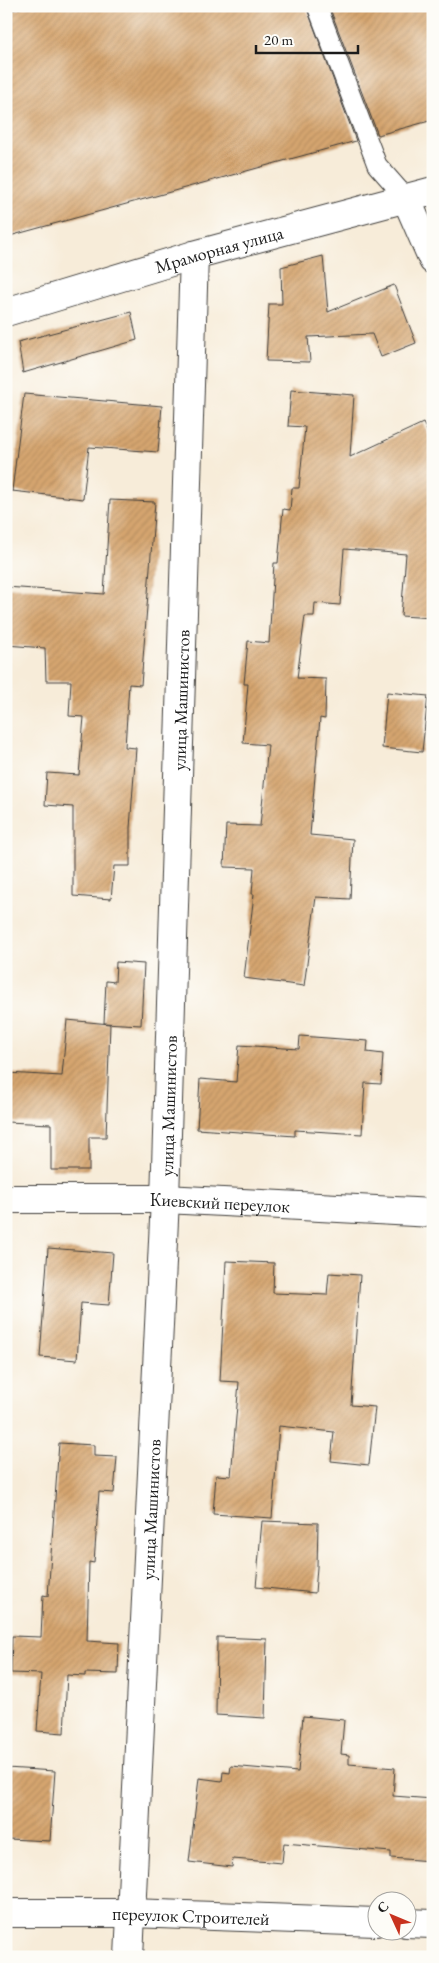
<svg xmlns="http://www.w3.org/2000/svg" width="439" height="1963" viewBox="0 0 439 1963" font-family="'EB Garamond',serif">
  <style>
    .building { fill: url(#building-hatch) }
    .lines { fill: none; stroke-linecap: round; stroke-linejoin: round }
    .service-casing { stroke: #3d3b38; stroke-width: 21 }
    .minor-casing { stroke: #3d3b38; stroke-width: 30 }
    .service { stroke: #fff; stroke-width: 19 }
    .minor { stroke: #fff; stroke-width: 28 }
    .labels { text-anchor: middle; dominant-baseline: central; stroke-width: 4; stroke-linejoin: round; paint-order: stroke }
    .street-label { font-size: 18px; fill: #1c1c1c; stroke: #fdfcf7 }
  </style>
  <defs>
    <pattern id="building-hatch" width="6" height="6" patternUnits="userSpaceOnUse" patternTransform="scale(1.25)"><rect width="6" height="6" fill="#d5a56f"/><path d="M-1 1l2-2M0 6l6-6M5 7l2-2" fill="none" stroke="#b68d60"/></pattern>
  </defs>
  <rect width="100%" height="100%" fill="#fdfcf7"/>
  <filter id="ink" filterUnits="userSpaceOnUse"><feTurbulence type="fractalNoise" baseFrequency=".02" numOctaves="2"/><feDisplacementMap in="SourceGraphic" scale="10" xChannelSelector="R" yChannelSelector="G"/><feConvolveMatrix kernelMatrix="1 2 1 2 8 2 1 2 1" color-interpolation-filters="sRGB"/></filter>
  <filter id="wash" filterUnits="userSpaceOnUse"><feTurbulence type="fractalNoise" baseFrequency=".0096" numOctaves="4" result="noise"/><feDisplacementMap in="SourceGraphic" scale="20" xChannelSelector="R" yChannelSelector="G"/><feGaussianBlur stdDeviation="1.12" result="paint"/><feColorMatrix in="noise" values="0 0 0 0 0 0 0 0 0 0 0 0 0 0 0 0 0 1.4 0 .05"/><feComposite in="paint" operator="in"/></filter>
  <g filter="url(#wash)">
    <rect width="100%" height="100%" fill="#f7ecd9"/>
    <g id="blocks">
      <g class="building">
        <polygon points="27,6 306,6 356,141 6,237 6,12"/>
        <polygon points="329,6 433,6 433,120 378,135"/>
        <polygon points="323,256 328,312 394,285 416,343 381,357 372,334 308,337 310,362 266,361 269,304 282,304 281,267"/>
        <polygon points="131,312 137,340 23,373 18,342"/>
        <polygon points="291,390 354,395 350,457 423,423 433,443 433,618 401,616 406,554 344,549 340,605 315,603 314,616 305,616 297,678 326,679 325,719 320,718 310,835 353,839 350,899 316,897 304,986 244,978 254,894 252,894 254,868 224,867 226,825 260,826 268,745 243,743 248,684 244,684 248,641 269,643 274,563 278,563 283,509 290,510 292,488 299,488 305,427 288,426"/>
        <polygon points="24,394 162,406 158,452 89,447 83,499 12,491"/>
        <polygon points="110,500 155,502 141,685 129,684 125,747 136,748 130,828 130,866 114,866 111,899 73,896 73,807 45,805 47,773 79,775 84,717 69,716 71,681 46,681 45,648 6,645 6,587 104,594"/>
        <polygon points="387,692 428,696 422,752 382,748"/>
        <polygon points="116,962 144,964 141,1025 104,1023 106,981 115,982"/>
        <polygon points="67,1020 110,1024 106,1137 89,1137 89,1170 51,1170 51,1124 6,1122 6,1073 62,1076"/>
        <polygon points="300,1036 368,1041 367,1052 383,1054 381,1084 365,1083 362,1134 295,1130 295,1136 197,1129 200,1079 236,1082 239,1045 299,1049"/>
        <polygon points="48,1248 113,1253 109,1305 81,1303 77,1360 40,1357"/>
        <polygon points="226,1261 274,1263 273,1293 327,1295 329,1273 360,1275 351,1405 375,1407 369,1465 331,1461 334,1432 279,1426 272,1518 213,1514 216,1475 231,1476 239,1382 220,1381"/>
        <polygon points="59,1443 94,1445 94,1456 117,1457 114,1493 99,1492 94,1563 89,1562 87,1641 119,1643 118,1674 85,1673 85,1676 67,1675 64,1733 37,1731 41,1674 11,1673 12,1636 41,1637 43,1595 48,1596"/>
        <polygon points="262,1521 318,1523 317,1567 315,1593 256,1587"/>
        <polygon points="217,1637 267,1639 265,1718 216,1715"/>
        <polygon points="303,1716 344,1720 341,1754 349,1755 349,1764 395,1768 393,1796 433,1799 431,1861 391,1858 391,1852 284,1843 282,1863 233,1859 232,1867 189,1862 199,1778 222,1781 223,1772 230,1773 231,1766 298,1772"/>
        <polygon points="6,1768 55,1771 50,1841 8,1839 9,1824 6,1824"/>
      </g>
    </g>
  </g>
  <g filter="url(#ink)">
    <use href="#blocks" fill-opacity="0" stroke="#3d3b38" stroke-width="1"/>
    <g class="lines">
      <defs>
        <polyline id="service" points="317,6 377,165 406,198"/>
        <g id="minor">
          <polyline points="406,198 433,260"/>
          <path id="s1" d="M6 312 194 255 433 191"/>
          <path id="s2" d="M6 1199H165L433 1213"/>
          <path id="s3" d="M6 1913H131L376 1922"/>
          <polyline points="406,1923 433,1924"/>
          <path id="s4" d="M129 1957 165 1199 194 255"/>
        </g>
      </defs>
      <use href="#service" class="service-casing"/>
      <use href="#minor" class="minor-casing"/>
      <use href="#service" class="service"/>
      <use href="#minor" class="minor"/>
    </g>
  </g>
  <g class="labels">
    <g class="street-label">
      <text stroke="none"><textPath href="#s1" startOffset="222">Мраморная улица</textPath></text>
      <text stroke="none"><textPath href="#s4" startOffset="1258">улица Машинистов</textPath></text>
      <text stroke="none"><textPath href="#s4" startOffset="852">улица Машинистов</textPath></text>
      <text stroke="none"><textPath href="#s2" startOffset="214">Киевский переулок</textPath></text>
      <text stroke="none"><textPath href="#s4" startOffset="448">улица Машинистов</textPath></text>
      <text stroke="none"><textPath href="#s3" startOffset="185">переулок Строителей</textPath></text>
    </g>
  </g>
  <rect width="439" height="1963" fill="none" stroke="#fdfcf7" stroke-width="25"/>
  <g transform="translate(392 1916) rotate(314)"><circle r="24" fill="#fdfcf7" stroke="#a3a29f"/>
  <path d="M0-4L9 19L0 12L-9 19Z" fill="#c8321e"/>
  <text y="-8" font-size="14" font-weight="bold" text-anchor="middle" fill="#1c1c1c">С</text>
  </g>
  <path d="M256 45v8h102v-8" fill="none" stroke="#1c1c1c" stroke-width="2.5"/>
  <text x="264" y="45" font-size="15" fill="#1c1c1c" stroke="#fdfcf7" stroke-width="4" paint-order="stroke">20 m</text>
</svg>
